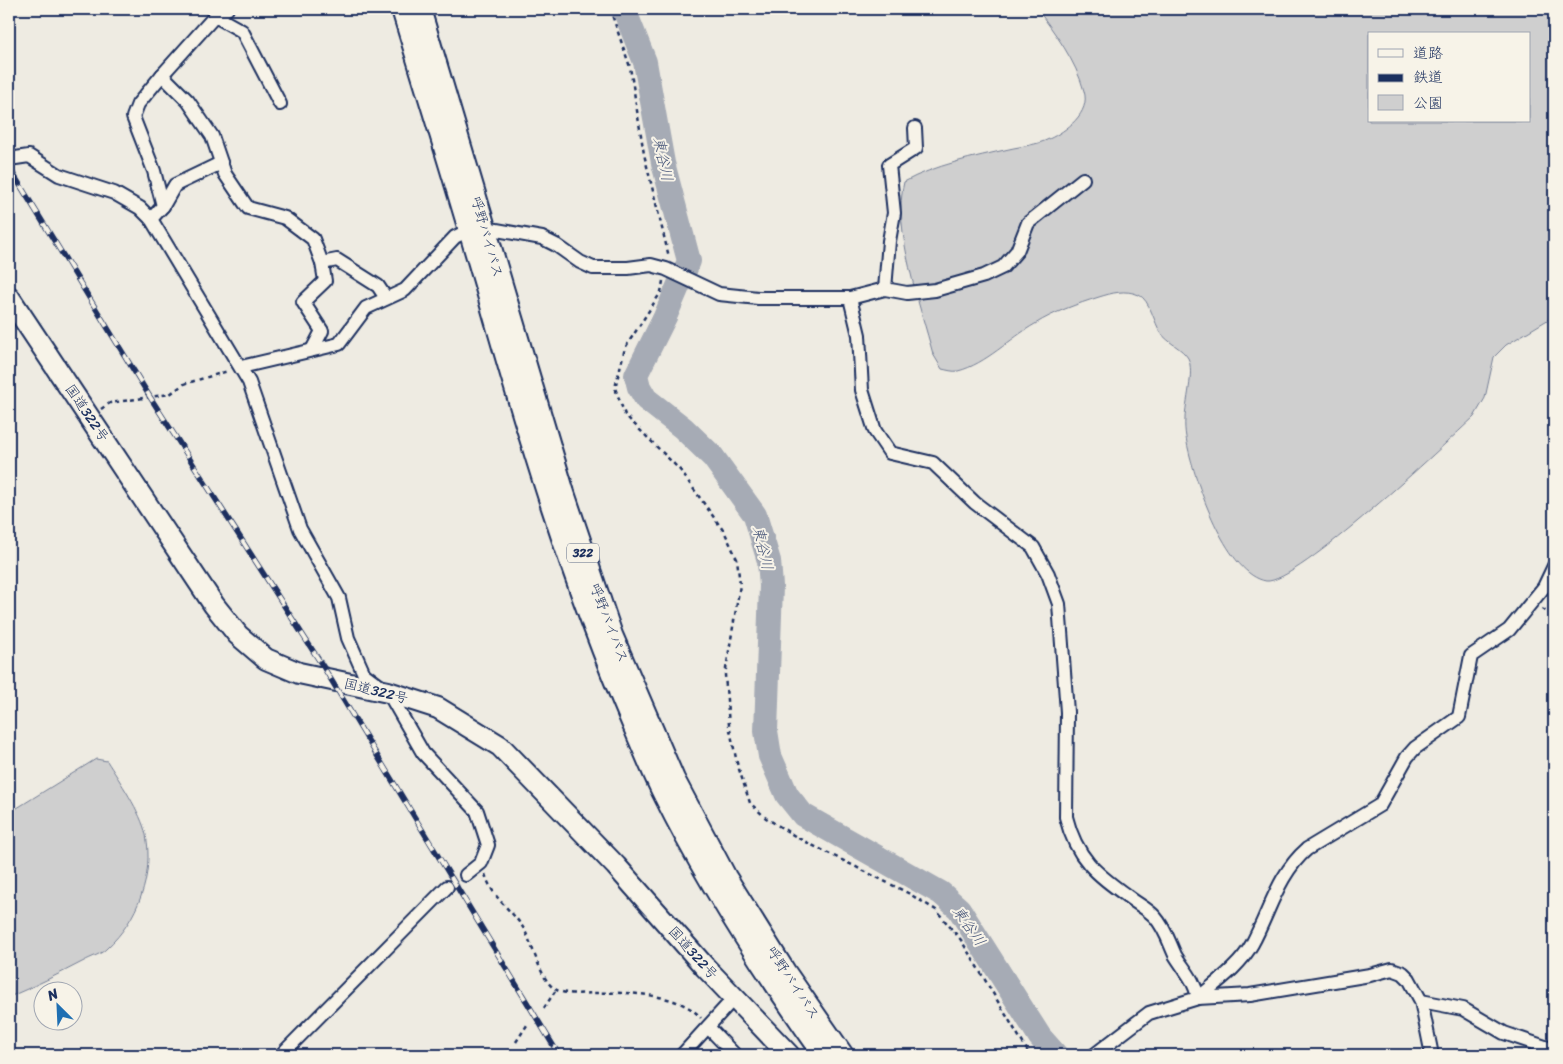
<svg xmlns="http://www.w3.org/2000/svg" width="1563" height="1064" viewBox="0 0 1563 1064" font-family="Sriracha,'Klee One',sans-serif">
  <style>
    .green { fill: #cfcfcf; stroke: #757f96; fill-rule: evenodd }
    .lines { fill: none; stroke-linecap: round; stroke-linejoin: round }
    .river { stroke: #a6abb5; stroke-width: 24 }
    .minor-tunnel { stroke: #c4c5c8; stroke-width: 12; stroke-dasharray: 12 6; stroke-linecap: butt }
    .minor-casing { stroke: #1b2f5e; stroke-width: 16 }
    .trunk-casing { stroke: #1b2f5e; stroke-width: 24 }
    .path { stroke: #1b2f5e; stroke-width: 2.5; stroke-dasharray: 4 4; stroke-linecap: butt }
    .minor { stroke: #f7f3e8; stroke-width: 12 }
    .trunk { stroke: #f7f3e8; stroke-width: 20 }
    .rail-casing { stroke: #1b2f5e; stroke-width: 5.5 }
    .rail { stroke: #f7f3e8; stroke-width: 4; stroke-dasharray: 11; stroke-linecap: butt }
    .labels { text-anchor: middle; dominant-baseline: central; stroke-width: 4; stroke-linejoin: round; paint-order: stroke }
    .shield { fill: #f7f3e8; stroke: #5d6a87; stroke-width: 1 }
    .shield-label { font-size: 12px; font-weight: bold; fill: #1b2f5e }
    .street-label { font-size: 14px; fill: #1b2f5e; stroke: #f7f3e8 }
    .water-label { font-size: 15px; font-style: italic; fill: #455478; stroke: #f7f3e8 }
  </style>
  <rect width="100%" height="100%" fill="#eeebe2"/>
  <filter id="ink" filterUnits="userSpaceOnUse"><feTurbulence type="fractalNoise" baseFrequency=".02" numOctaves="2"/><feDisplacementMap in="SourceGraphic" scale="10" xChannelSelector="R" yChannelSelector="G"/><feConvolveMatrix kernelMatrix="1 2 1 2 8 2 1 2 1" color-interpolation-filters="sRGB"/></filter>
  <g filter="url(#ink)">
    <g class="green">
      <path d="M1037 9H1554V316L1506 345 1494 357 1485 398 1474 417C1446 443 1296 585 1266 581 1228 575 1198 488 1190 456 1187 444 1184 431 1185 419 1185 403 1195 372 1188 358 1182 348 1168 343 1161 333 1154 323 1150 300 1139 295 1125 289 1112 293 1099 297 1077 304 1054 312 1035 324 1010 338 986 364 958 371 953 372 947 370 942 369L933 354C921 309 892 226 904 182 935 165 974 157 1009 149 1022 146 1037 145 1049 139 1066 131 1091 113 1084 91 1076 61 1055 33 1037 9ZM1369 34H1529V121H1369Z"/>
      <path d="M96 759 107 761C119 780 141 812 146 835 154 875 138 920 107 948 102 954 91 957 84 961 59 974 35 986 9 997V813Z"/>
    </g>
    <g class="lines">
      <polyline class="river" points="624,9 645,62 663,163 689,261 665,317 636,375 639,387 646,399 683,428 713,457 755,515 769,561 771,586 766,731 770,756 787,795 803,815 941,893 959,909 1040,1037 1056,1055"/>
      <polyline class="minor-tunnel" points="447,887 466,875"/>
      <defs>
        <g id="minor">
          <polyline points="215,16 242,31 280,104"/>
          <polyline points="162,75 188,101 212,136 225,174 248,208 285,218 313,239 322,263 337,260 378,286 386,298"/>
          <polyline points="9,159 29,156 59,175 114,193 140,208 151,219 249,382 300,529 339,598 348,638 364,674 388,692 423,753 477,811 488,845 481,863 466,875"/>
          <polyline points="163,206 175,185 221,163"/>
          <polyline points="151,219 163,206 154,171 133,117 138,104 162,75 215,16 227,9"/>
          <polyline points="885,289 889,241 894,213 889,165 916,148 915,128"/>
          <polyline points="850,298 885,289 907,293 935,290 984,276 1003,267 1017,251 1028,223 1083,179"/>
          <polyline points="312,350 322,331 303,302 325,281 322,263"/>
          <path d="M241 367 339 344 366 308 405 290 455 237 469 230 485 228 542 238 556 245 580 262 593 268H628L651 265 666 269 719 294 758 298H850L859 335 862 390 875 431 890 453 933 463 975 503 1033 547 1048 574 1059 604 1067 712 1066 817C1077 862 1100 876 1134 901 1141 906 1150 911 1155 917 1165 928 1169 942 1175 955 1184 970 1195 980 1198 998"/>
          <path d="M1198 998C1217 982 1240 966 1252 944 1270 911 1278 874 1307 849L1380 805 1407 757 1415 748 1459 717 1471 656 1509 630 1544 587 1554 566"/>
          <polyline points="1421,1001 1463,1009 1504,1033 1554,1050"/>
          <polyline points="708,1027 735,1055"/>
          <polyline points="281,1055 447,887"/>
          <polyline points="682,1055 734,998"/>
          <polyline points="1094,1055 1149,1013 1198,998 1250,995 1370,975 1392,969 1403,973 1409,979 1421,1001 1432,1055"/>
        </g>
        <g id="trunk">
          <path d="M402 9C430 102 459 194 486 288 528 436 572 583 633 725 643 748 652 771 663 793 708 885 765 972 824 1055"/>
          <polyline points="420,9 564,493 612,635 674,779 726,877 786,973 843,1055"/>
          <polyline points="9,297 214,605 238,635 266,659 299,673 388,692 438,708 500,746 616,866 705,967 789,1055"/>
        </g>
      </defs>
      <use href="#minor" class="minor-casing"/>
      <use href="#trunk" class="trunk-casing"/>
      <g class="path">
        <polyline points="610,9 630,67 644,154 669,257"/>
        <polyline points="663,281 661,292 625,348 615,388 625,415 680,470 725,533 737,559 740,585 725,675 729,725 737,763 750,803 766,818 798,838 908,893 936,910 961,940 1030,1055"/>
        <polyline points="101,409 110,403 170,394 184,384 228,371"/>
        <polyline points="1542,609 1554,616"/>
        <path d="M485 874C493 899 508 906 522 926 533 942 539 979 555 989 566 996 585 993 597 993 626 992 681 993 701 1018"/>
        <polyline points="544,1008 556,990"/>
        <polyline points="516,1042 529,1022"/>
      </g>
      <use href="#minor" class="minor"/>
      <use href="#trunk" class="trunk"/>
      <defs>
        <polyline id="rail" points="9,167 150,397 324,668 559,1055"/>
      </defs>
      <use href="#rail" class="rail-casing"/>
      <use href="#rail" class="rail"/>
    </g>
  </g>
  <g class="labels">
    <rect class="shield" x="567" y="543.5" width="32" height="19" rx="4"/>
    <g class="shield-label">
      <text x="583" y="553">322</text>
    </g>
    <g class="street-label">
      <text transform="translate(487 237) rotate(74)">呼野バイパス</text>
      <text transform="translate(87 413) rotate(56)">国道322号</text>
      <text transform="translate(609 623) rotate(69)">呼野バイパス</text>
      <text transform="translate(376 691) rotate(14)">国道322号</text>
      <text transform="translate(693 953) rotate(48)">国道322号</text>
      <text transform="translate(793 983) rotate(57)">呼野バイパス</text>
    </g>
    <g class="water-label">
      <text transform="translate(663 159) rotate(78)">東谷川</text>
      <text transform="translate(763 548) rotate(77)">東谷川</text>
      <text transform="translate(969 926) rotate(55)">東谷川</text>
    </g>
  </g>
  <rect width="1563" height="1064" fill="none" stroke="#f7f3e8" stroke-width="30"/>
  <rect x="15" y="15" width="1533" height="1034" fill="none" stroke="#1b2f5e" stroke-width="2" filter="url(#ink)"/>
  <rect x="1368" y="32" width="162" height="90" fill="#f7f3e8" stroke="#9fa5b1"/>
  <rect x="1378" y="49" width="25" height="8" fill="#f7f3e8" stroke="#9fa5b1"/>
  <text x="1413" y="58" font-size="15" fill="#1b2f5e">道路</text>
  <rect x="1378" y="74" width="25" height="8" fill="#1b2f5e" stroke="#9fa5b1"/>
  <text x="1413" y="82" font-size="15" fill="#1b2f5e">鉄道</text>
  <rect x="1378" y="95" width="25" height="15" fill="#cfcfcf" stroke="#9fa5b1"/>
  <text x="1413" y="108" font-size="15" fill="#1b2f5e">公園</text>
  <g transform="translate(58 1006) rotate(336)"><circle r="24" fill="#f7f3e8" stroke="#9fa5b1"/>
  <path d="M0-4L9 19L0 12L-9 19Z" fill="#1f6fb2"/>
  <text y="-8" font-size="14" font-weight="bold" text-anchor="middle" fill="#1b2f5e">N</text>
  </g>
</svg>
